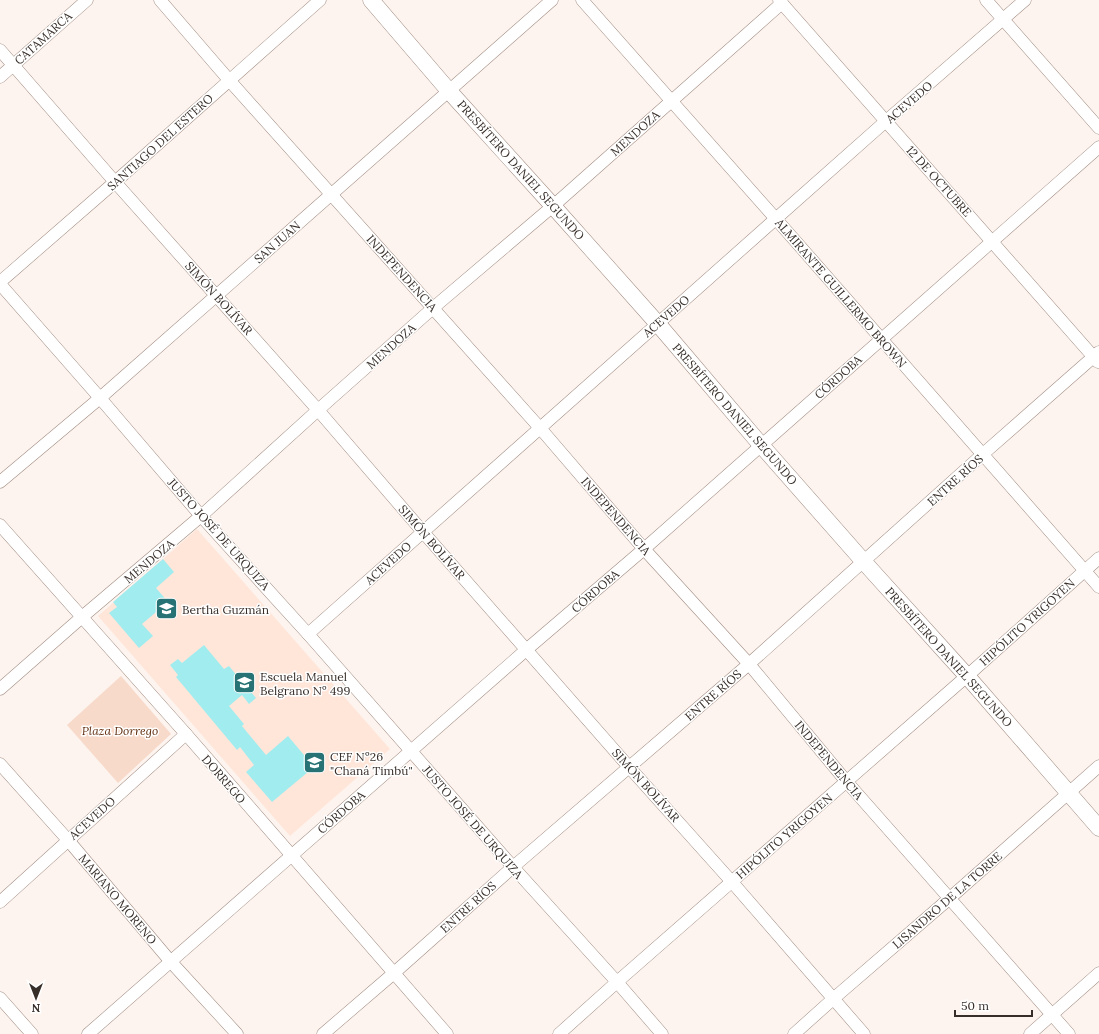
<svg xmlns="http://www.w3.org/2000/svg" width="1099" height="1034" viewBox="0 0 1099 1034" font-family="Lora,serif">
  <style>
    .built { fill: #ffe6d9 }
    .green { fill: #f8daca }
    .building { fill: #a1ecef }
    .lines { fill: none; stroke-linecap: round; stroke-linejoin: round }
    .minor-casing { stroke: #a18c81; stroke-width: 13 }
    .major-casing { stroke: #a18c81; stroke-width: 17 }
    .minor { stroke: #fff; stroke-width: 12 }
    .major { stroke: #fff; stroke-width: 16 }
    .labels { text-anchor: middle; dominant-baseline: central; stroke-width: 3; stroke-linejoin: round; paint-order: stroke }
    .street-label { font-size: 12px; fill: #372e29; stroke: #fff }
    .poi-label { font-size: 12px; fill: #372e29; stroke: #fff; text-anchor: start }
    .park-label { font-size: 12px; font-style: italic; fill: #623011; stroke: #fff }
  </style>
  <rect width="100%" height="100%" fill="#fdf4ef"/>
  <polygon class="built" points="197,529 390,749 290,836 98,616"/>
  <polygon class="green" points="121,676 171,734 118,783 67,725"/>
  <g class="building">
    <polygon points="163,559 174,572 156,588 168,602 142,624 153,636 139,648 109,613 117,607 113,602"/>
    <polygon points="204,645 224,669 229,666 238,677 242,674 246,674 249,675 251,679 250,682 246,686 256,698 249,704 242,695 229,706 244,724 242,726 266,755 288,736 314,767 272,802 246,772 254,765 240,747 237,750 176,677 178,675 170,665 178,659 182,663"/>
  </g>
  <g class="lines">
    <defs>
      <g id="minor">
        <polyline points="160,0 229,80 540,428 644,549 749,664 846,781 1069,1034"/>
        <polyline points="582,0 776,219 1099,587"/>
        <polyline points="779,0 1098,362"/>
        <polyline points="986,0 1099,128"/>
        <polyline points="0,50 115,182 318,410 423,532 629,767 732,882 864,1034"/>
        <polyline points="0,77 87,0"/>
        <polyline points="0,282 115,182 320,0"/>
        <polyline points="0,284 100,398 201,516 308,634 513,867 617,982 662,1034"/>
        <polyline points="0,482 100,398 552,0"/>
        <polyline points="0,525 186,734 447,1034"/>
        <polyline points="308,634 886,121 1025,0"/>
        <polyline points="0,689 82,617 201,516 318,410 433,308 553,206 782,3"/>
        <polyline points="0,764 68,840 171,962 237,1034"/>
        <polyline points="0,902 186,734"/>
        <polyline points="0,998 32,1034"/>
        <polyline points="88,1034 526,650 644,549 1099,147"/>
        <polyline points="323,1034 394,973 513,867 749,664 983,454 1099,352"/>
        <polyline points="559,1034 617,982 967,676 1099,558"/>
        <polyline points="794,1034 833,999 950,898 1099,766"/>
        <polyline points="1030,1034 1099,973"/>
      </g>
      <polyline id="major" points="371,0 449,91 553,206 658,324 761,445 864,562 967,676 1099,828"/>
    </defs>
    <use href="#minor" class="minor-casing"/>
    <use href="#major" class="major-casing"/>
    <use href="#minor" class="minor"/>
    <use href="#major" class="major"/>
  </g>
  <defs>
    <symbol id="school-square" viewBox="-11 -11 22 22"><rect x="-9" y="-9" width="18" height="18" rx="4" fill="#277274" stroke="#fff"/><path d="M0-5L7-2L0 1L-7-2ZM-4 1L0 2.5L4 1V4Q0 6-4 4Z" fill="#fff"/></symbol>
  </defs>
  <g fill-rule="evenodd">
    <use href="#school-square" x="154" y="596" width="25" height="25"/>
    <use href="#school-square" x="232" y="670" width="25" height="25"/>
    <use href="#school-square" x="302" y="750" width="25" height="25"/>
  </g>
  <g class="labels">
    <g class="street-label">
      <text transform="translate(43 38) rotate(-42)">CATAMARCA</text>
      <text transform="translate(909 102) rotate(-41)">ACEVEDO</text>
      <text transform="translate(635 133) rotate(-42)">MENDOZA</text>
      <text transform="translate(160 142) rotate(-42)">SANTIAGO DEL ESTERO</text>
      <text transform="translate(521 170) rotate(48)">PRESBÍTERO DANIEL SEGUNDO</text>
      <text transform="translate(939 181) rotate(48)">12 DE OCTUBRE</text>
      <text transform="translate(277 242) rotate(-41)">SAN JUAN</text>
      <text transform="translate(402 273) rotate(48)">INDEPENDENCIA</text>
      <text transform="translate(841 293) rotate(49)">ALMIRANTE GUILLERMO BROWN</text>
      <text transform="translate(219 298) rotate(48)">SIMÓN BOLÍVAR</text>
      <text transform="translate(666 316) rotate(-41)">ACEVEDO</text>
      <text transform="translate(391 346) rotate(-42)">MENDOZA</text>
      <text transform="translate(838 377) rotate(-42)">CÓRDOBA</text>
      <text transform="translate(735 414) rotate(49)">PRESBÍTERO DANIEL SEGUNDO</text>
      <text transform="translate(955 480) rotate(-42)">ENTRE RÍOS</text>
      <text transform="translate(616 516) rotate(49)">INDEPENDENCIA</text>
      <text transform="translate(219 534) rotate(48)">JUSTO JOSÉ DE URQUIZA</text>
      <text transform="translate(432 542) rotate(49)">SIMÓN BOLÍVAR</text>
      <text transform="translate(149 561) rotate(-40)">MENDOZA</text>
      <text transform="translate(388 563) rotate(-42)">ACEVEDO</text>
      <text transform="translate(595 591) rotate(-41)">CÓRDOBA</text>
      <text transform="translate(1027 622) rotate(-42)">HIPÓLITO YRIGOYEN</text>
      <text transform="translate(949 657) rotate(48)">PRESBÍTERO DANIEL SEGUNDO</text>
      <text transform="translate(713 695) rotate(-41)">ENTRE RÍOS</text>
      <text transform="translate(829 760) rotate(50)">INDEPENDENCIA</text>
      <text transform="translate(224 779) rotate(49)">DORREGO</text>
      <text transform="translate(646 785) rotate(48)">SIMÓN BOLÍVAR</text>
      <text transform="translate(341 812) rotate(-41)">CÓRDOBA</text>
      <text transform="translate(92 818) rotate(-42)">ACEVEDO</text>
      <text transform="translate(473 822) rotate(49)">JUSTO JOSÉ DE URQUIZA</text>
      <text transform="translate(784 836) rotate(-41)">HIPÓLITO YRIGOYEN</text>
      <text transform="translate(118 899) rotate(50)">MARIANO MORENO</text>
      <text transform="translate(947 900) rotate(-41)">LISANDRO DE LA TORRE</text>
      <text transform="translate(468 907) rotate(-42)">ENTRE RÍOS</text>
    </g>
    <g class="poi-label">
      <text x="182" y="609">Bertha Guzmán</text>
      <text x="260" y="676">Escuela Manuel<tspan x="260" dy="14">Belgrano Nº 499</tspan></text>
      <text x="330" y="756">CEF Nº26<tspan x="330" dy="14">"Chaná Timbú"</tspan></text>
    </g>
    <g class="park-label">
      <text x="120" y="730">Plaza Dorrego</text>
    </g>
  </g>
  <g transform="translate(36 998) rotate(180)" stroke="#ffffff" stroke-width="3" paint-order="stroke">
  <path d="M0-3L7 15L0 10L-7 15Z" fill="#372e29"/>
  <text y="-6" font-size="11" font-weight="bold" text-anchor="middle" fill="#372e29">N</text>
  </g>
  <path d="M955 1010v6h77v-6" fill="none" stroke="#372e29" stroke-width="2"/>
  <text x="961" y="1010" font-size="12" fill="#372e29" stroke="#ffffff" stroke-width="3" paint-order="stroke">50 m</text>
</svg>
